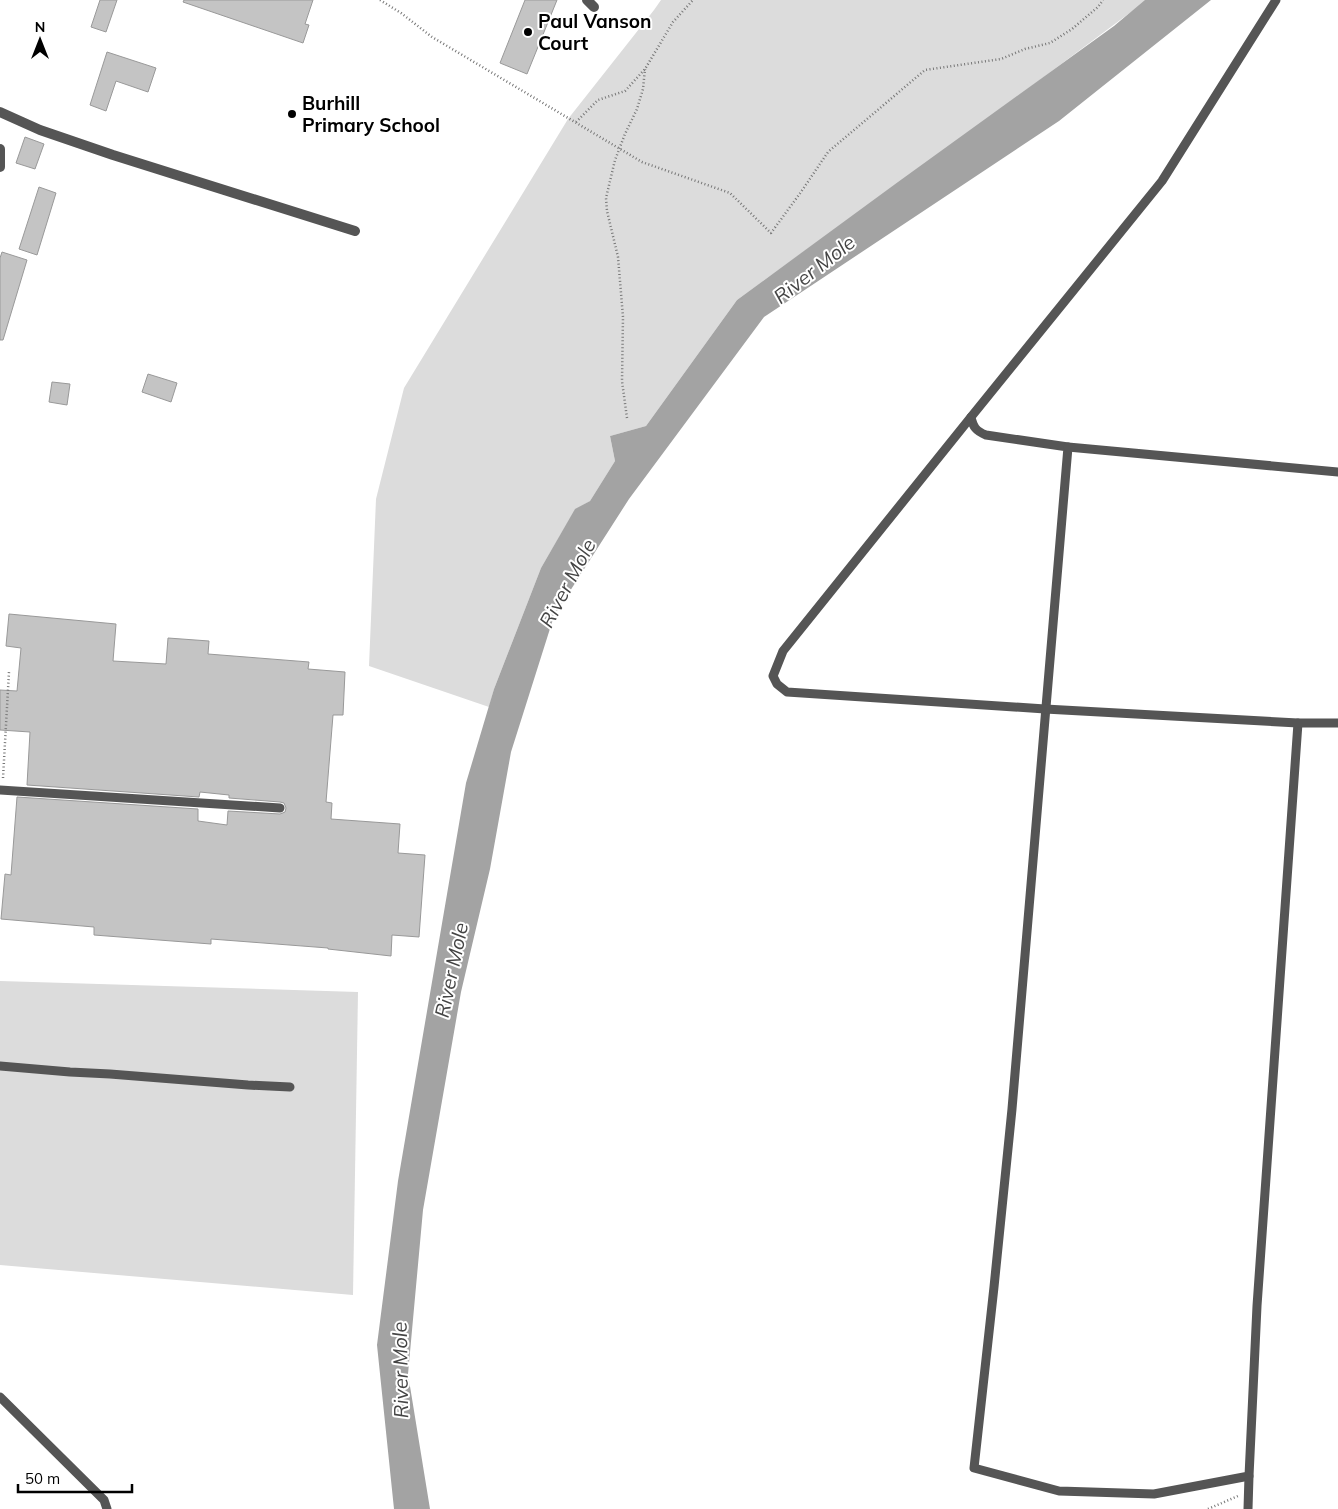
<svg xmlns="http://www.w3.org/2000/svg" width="1338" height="1509" viewBox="0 0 1338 1509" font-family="Mulish,sans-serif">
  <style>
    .green { fill: #dcdcdc }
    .water { fill: #a3a3a3 }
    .building { fill: #c4c4c4; stroke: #999 }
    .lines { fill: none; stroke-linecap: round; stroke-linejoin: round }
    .path { stroke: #777; stroke-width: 2.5; stroke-dasharray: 1 2.5; stroke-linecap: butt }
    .lane { stroke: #555; stroke-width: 9 }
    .street { stroke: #555; stroke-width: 10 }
    .poi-dot { fill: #000; stroke: #fff; stroke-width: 2 }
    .labels { text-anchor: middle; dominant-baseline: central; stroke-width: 4; stroke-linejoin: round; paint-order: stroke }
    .poi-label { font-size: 19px; font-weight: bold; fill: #000; stroke: #fff; text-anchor: start }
    .water-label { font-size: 20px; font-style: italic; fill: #444; stroke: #fff }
  </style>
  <rect width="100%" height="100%" fill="#fff"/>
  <g class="green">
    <polygon points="661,0 1147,0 1025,91 737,300 646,426 610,436 615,461 590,501 575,510 541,568 494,689 489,707 369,666 376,499 404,388 568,119 654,10"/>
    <polygon points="0,981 358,992 353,1295 0,1265"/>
  </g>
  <polygon class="water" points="1145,0 1211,0 1059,121 764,317 629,499 554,616 511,752 490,869 461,992 423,1210 408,1374 430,1509 394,1509 377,1345 398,1181 466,783 494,689 541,568 575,509 590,501 615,461 610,436 646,426 737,300 898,182 1114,26"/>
  <g class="building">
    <polygon points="100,0 117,0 106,32 91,27"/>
    <polygon points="184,0 313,0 305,24 309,25 303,43 183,2"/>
    <polygon points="525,0 557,0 527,74 500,63"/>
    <polygon points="107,52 156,68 148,92 116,81 106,111 90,105"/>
    <polygon points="25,137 44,144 35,169 16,163"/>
    <polygon points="39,187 56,193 37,255 19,249"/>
    <polygon points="2,252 27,260 3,340 0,340 0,258"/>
    <polygon points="148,374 177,383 171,402 142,392"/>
    <polygon points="52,382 70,384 67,405 49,402"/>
    <polygon points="9,614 116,624 113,661 166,664 168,638 209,641 208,654 309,662 308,669 345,672 343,715 333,715 326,802 332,803 331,819 400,824 398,853 425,855 419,937 392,935 391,956 328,949 328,948 211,939 211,944 94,935 94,927 1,919 5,874 11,875 17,797 198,809 198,821 227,825 228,811 280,814 285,812 286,808 284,803 280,802 229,798 229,795 200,792 199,797 27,785 30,732 0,730 0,690 17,691 21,648 6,646"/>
  </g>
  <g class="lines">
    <g class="path">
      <polyline points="380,0 401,13 432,37 642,162 730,193 771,233 801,192 828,152 925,70 1001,59 1025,49 1050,43 1072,29 1098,7 1103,0"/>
      <polyline points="576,122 598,100 625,91 645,69 673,22 693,0"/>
      <polyline points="627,418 622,381 623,317 618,257 607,211 606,198 615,160 625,134 637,109 643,89 645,69"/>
      <polyline points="3,778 9,672"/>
      <polyline points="1208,1509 1238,1496"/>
    </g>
    <g class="lane">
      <path d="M1276 0 1162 181 971 417C973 427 976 431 986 435L1068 447 1012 1109 994 1287 974 1468 1059 1491 1154 1494 1249 1476 1257 1306 1298 723"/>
      <polyline points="971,417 783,651 773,676 777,684 787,692 1045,709 1298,723 1338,723"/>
      <polyline points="1068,447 1338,472"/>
      <polyline points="0,790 280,808"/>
      <polyline points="0,1066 70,1072 110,1074 248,1085 290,1087"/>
      <polyline points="0,1397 104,1500 107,1509"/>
      <polyline points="1248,1509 1249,1476"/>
    </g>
    <g class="street">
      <polyline points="587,0 594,7"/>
      <polyline points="0,112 40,130 113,155 355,231"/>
      <polyline points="0,149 0,167"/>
    </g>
  </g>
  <g class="poi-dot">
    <circle cx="528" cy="32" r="5"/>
    <circle cx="292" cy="114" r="5"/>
  </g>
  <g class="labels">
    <g class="poi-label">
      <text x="538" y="21">Paul Vanson<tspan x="538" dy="22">Court</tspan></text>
      <text x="302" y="103">Burhill<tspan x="302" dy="22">Primary School</tspan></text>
    </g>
    <g class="water-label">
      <text transform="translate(814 269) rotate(-38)">River Mole</text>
      <text transform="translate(567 583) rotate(-62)">River Mole</text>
      <text transform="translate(451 970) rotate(-78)">River Mole</text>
      <text transform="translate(400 1370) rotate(-91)">River Mole</text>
    </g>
  </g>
  <g transform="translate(40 40)" stroke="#ffffff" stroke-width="4" paint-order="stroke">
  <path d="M0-4L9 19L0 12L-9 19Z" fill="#000000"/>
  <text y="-8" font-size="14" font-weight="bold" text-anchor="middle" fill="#000000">N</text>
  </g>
  <path d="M18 1484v8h114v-8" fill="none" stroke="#000000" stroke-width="2.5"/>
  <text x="25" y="1484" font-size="15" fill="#000000" stroke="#ffffff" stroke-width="4" paint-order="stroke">50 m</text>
</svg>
